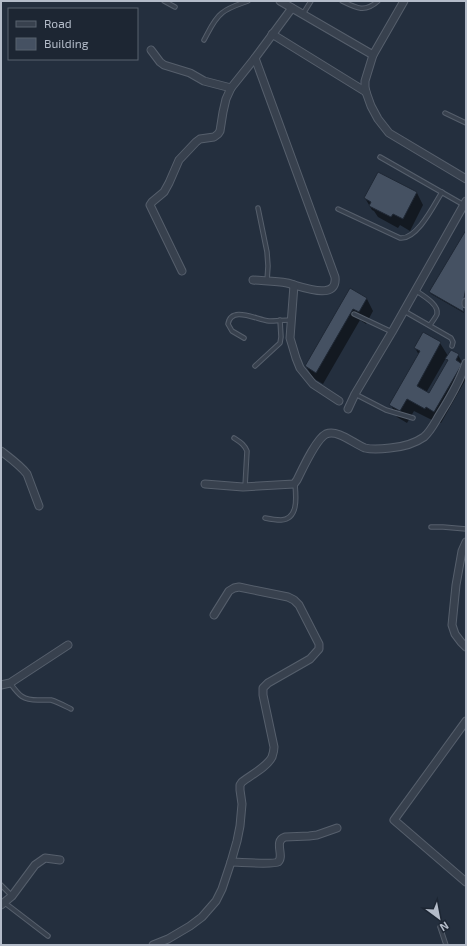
<svg xmlns="http://www.w3.org/2000/svg" width="467" height="946" viewBox="0 0 467 946" font-family="'Exo 2',sans-serif">
  <style>
    .shadow { fill: #0007; fill-rule: evenodd }
    .building { fill: #455162; stroke: #1f2835 }
    .lines { fill: none; stroke-linecap: round; stroke-linejoin: round }
    .service-casing { stroke: #565f6c; stroke-width: 5.5 }
    .minor-casing { stroke: #565f6c; stroke-width: 9 }
    .service { stroke: #38414e; stroke-width: 3.5 }
    .minor { stroke: #38414e; stroke-width: 7 }
  </style>
  <rect width="100%" height="100%" fill="#242f3e"/>
  <g class="shadow">
    <polygon points="378,173 417,193 423,205 410,231 400,225 398,228 378,217 374,211 372,210 365,198"/>
    <polygon points="466,231 466,291 463,306 464,313 431,294 430,292"/>
    <polygon points="351,290 367,299 373,311 366,324 360,320 323,384 313,378 306,366"/>
    <path d="M423 333 440 343 448 356 458 355 465 367 464 369 466 373V379L441 423 433 419 432 420 414 411 407 423 397 417 391 405 419 355 415 348ZM446 358 448 362 430 394 426 393Z"/>
  </g>
  <g class="building">
    <polygon points="378,172 417,192 403,219 393,214 391,217 369,206 371,202 364,198"/>
    <polygon points="466,230 466,287 463,304 464,312 429,292"/>
    <polygon points="350,288 367,298 359,312 353,309 316,373 305,366"/>
    <polygon points="423,332 441,342 417,386 429,393 448,360 445,359 451,350 459,354 456,360 462,364 434,412 426,407 425,409 407,399 400,411 389,405 420,351 414,348"/>
  </g>
  <g class="lines">
    <defs>
      <g id="service">
        <polyline points="164,1 175,7"/>
        <path d="M342 1C356 8 365 13 378 1"/>
        <polyline points="303,14 311,1"/>
        <path d="M204 40C209 31 214 19 222 13 229 7 240 4 248 1"/>
        <polyline points="445,113 466,123"/>
        <polyline points="380,157 464,205"/>
        <polyline points="258,208 267,252 268,266 267,281"/>
        <path d="M338 209 400 238C417 240 434 205 442 192"/>
        <path d="M415 290C422 295 439 304 437 314 436 317 432 322 430 325"/>
        <polyline points="404,311 451,338 453,342 452,346"/>
        <polyline points="354,314 392,332"/>
        <path d="M244 338 232 331 228 324C231 305 257 320 269 321 276 321 284 320 291 320"/>
        <polyline points="255,366 280,343 281,337 280,320"/>
        <polyline points="355,394 386,410 413,418"/>
        <path d="M234 438C240 442 244 444 247 451L245 487"/>
        <path d="M265 518C270 519 276 520 281 520 299 519 296 496 295 484"/>
        <polyline points="431,527 443,527 466,529"/>
        <path d="M10 683C19 695 22 700 38 700 42 700 47 700 51 700 58 702 65 706 71 709"/>
        <polyline points="1,885 12,896"/>
        <polyline points="5,903 48,936"/>
        <polyline points="440,927 446,945"/>
      </g>
      <g id="minor">
        <polyline points="280,1 373,55 404,1"/>
        <polyline points="272,34 366,92"/>
        <polyline points="151,50 160,62 164,65 190,73 204,81 231,88"/>
        <polyline points="373,55 365,81 365,87 366,92 371,106 378,119 389,133 466,179"/>
        <polyline points="182,271 150,205 152,202 164,192 169,183 179,160 196,142 200,139 214,137 218,134 220,131 223,112 226,99 231,88 255,58 292,8"/>
        <path d="M253 280C264 281 276 281 287 283 300 286 338 302 335 277L255 58"/>
        <polyline points="294,285 290,338 296,358 300,368 313,384 339,401"/>
        <polyline points="466,302 466,304"/>
        <polyline points="348,409 355,394 392,332 466,201"/>
        <path d="M1 451C10 458 20 465 27 474L39 506"/>
        <path d="M205 484 243 487 294 484 297 480C302 470 316 439 326 434 338 429 354 444 365 448 373 450 382 449 390 448 402 447 414 444 424 437 431 431 435 422 440 414 450 398 460 381 466 363"/>
        <polyline points="466,542 462,551 456,585 452,625 455,634 461,642 466,647"/>
        <polyline points="1,685 10,683 68,645"/>
        <polyline points="466,721 394,820 466,882"/>
        <path d="M231 862C239 862 273 865 278 862 285 856 273 841 285 837L309 836 317 835 337 828"/>
        <polyline points="1,905 12,896 35,865 45,858 60,860"/>
        <path d="M153 945 168 939 190 926 202 917 216 901 222 889 231 862 237 841 240 826 242 804 240 790V785L242 782C251 775 267 767 272 757 273 754 274 750 274 747L263 695V688L268 683 310 659 319 649V644L299 605 294 600 288 597 239 587 234 588 229 591 214 615"/>
      </g>
    </defs>
    <use href="#service" class="service-casing"/>
    <use href="#minor" class="minor-casing"/>
    <use href="#service" class="service"/>
    <use href="#minor" class="minor"/>
  </g>
  <rect width="467" height="946" fill="none" stroke="#b4bcc9" stroke-width="4"/>
  <rect x="8" y="8" width="130" height="52" fill="#1d2633" stroke="#59626f"/>
  <rect x="16" y="21" width="20" height="6" fill="#38414e" stroke="#59626f"/>
  <text x="44" y="28" font-size="12" fill="#b4bcc9">Road</text>
  <rect x="16" y="38" width="20" height="12" fill="#455162" stroke="#59626f"/>
  <text x="44" y="48" font-size="12" fill="#b4bcc9">Building</text>
  <g transform="translate(439 918) rotate(148)" stroke="#1d2633" stroke-width="3" paint-order="stroke">
  <path d="M0-3L7 15L0 10L-7 15Z" fill="#b4bcc9"/>
  <text y="-6" font-size="11" font-weight="bold" text-anchor="middle" fill="#b4bcc9">N</text>
  </g>
</svg>
